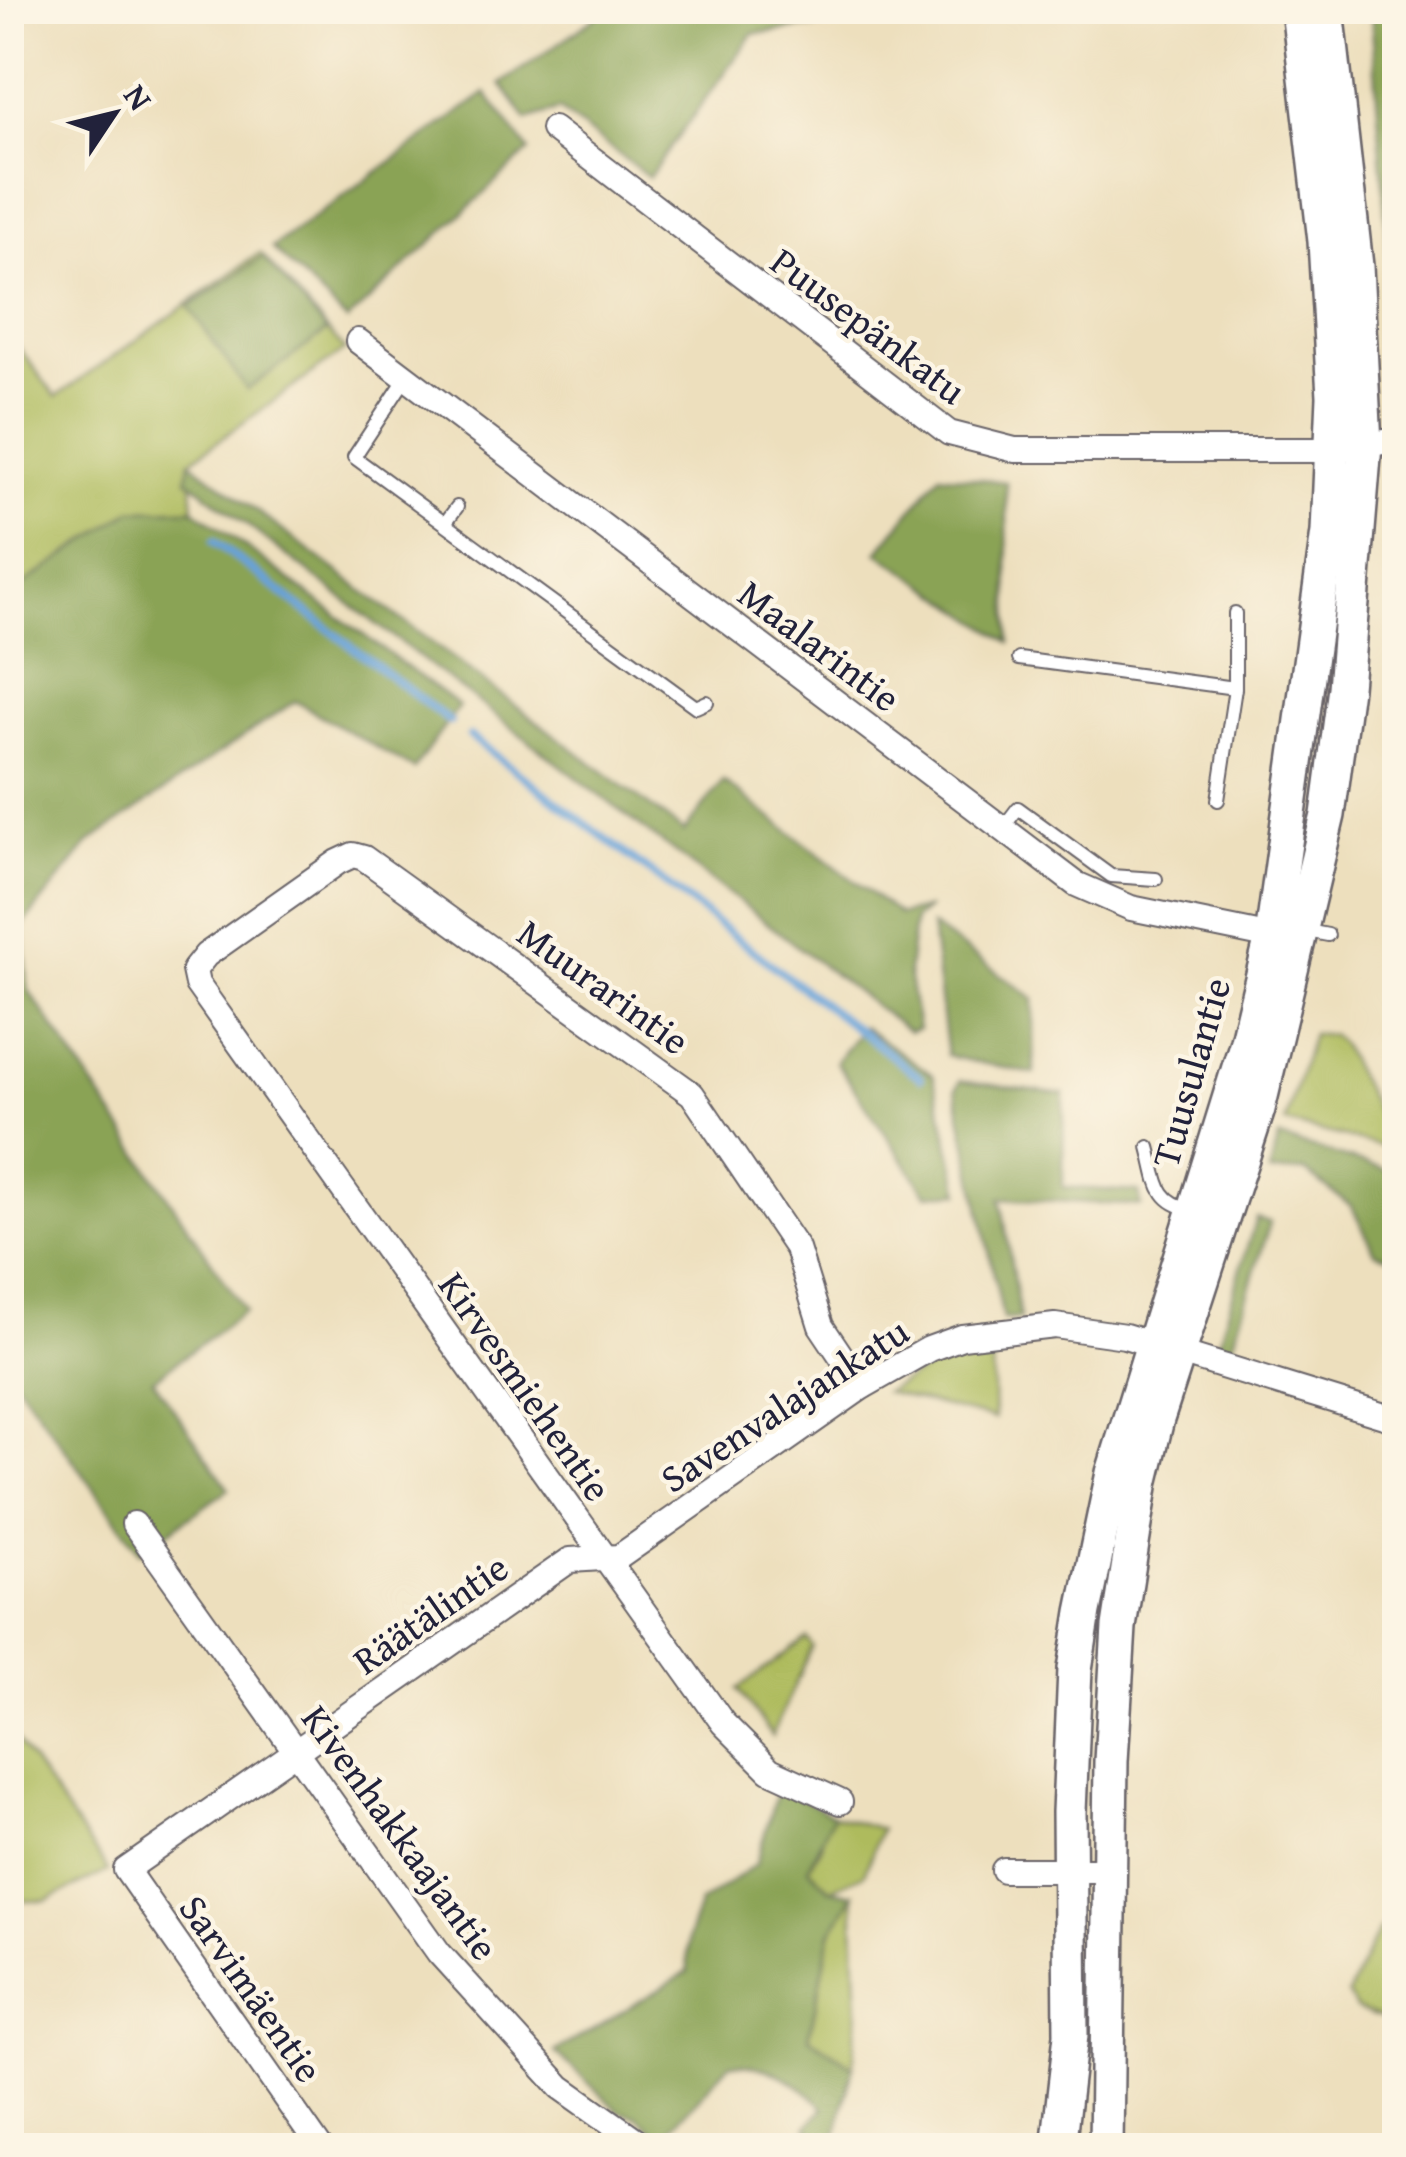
<svg xmlns="http://www.w3.org/2000/svg" width="1406" height="2157" viewBox="0 0 1406 2157" font-family="'Gentium Book Plus',serif">
  <style>
    .green { fill: #aebb5d; stroke: #686e4c; stroke-width: 3 }
    .forest { fill: #8aa354; stroke: #566248; stroke-width: 3 }
    .lines { fill: none; stroke-linecap: round; stroke-linejoin: round }
    .stream { stroke: #68a2d8; stroke-width: 8 }
    .service-casing { stroke: #696468; stroke-width: 16 }
    .minor-casing { stroke: #696468; stroke-width: 28 }
    .secondary-casing { stroke: #696468; stroke-width: 38 }
    .service { stroke: #fff; stroke-width: 12 }
    .minor { stroke: #fff; stroke-width: 24 }
    .secondary { stroke: #fff; stroke-width: 33 }
    .labels { text-anchor: middle; dominant-baseline: central; stroke-width: 9; stroke-linejoin: round; paint-order: stroke }
    .street-label { font-size: 39px; fill: #22223b; stroke: #fcf5e5 }
  </style>
  <rect width="100%" height="100%" fill="#fcf5e5"/>
  <filter id="ink" filterUnits="userSpaceOnUse"><feTurbulence type="fractalNoise" baseFrequency=".00833" numOctaves="2"/><feDisplacementMap in="SourceGraphic" scale="24" xChannelSelector="R" yChannelSelector="G"/><feConvolveMatrix kernelMatrix="1 2 1 2 8 2 1 2 1" color-interpolation-filters="sRGB"/></filter>
  <filter id="wash" filterUnits="userSpaceOnUse"><feTurbulence type="fractalNoise" baseFrequency=".004" numOctaves="4" result="noise"/><feDisplacementMap in="SourceGraphic" scale="48" xChannelSelector="R" yChannelSelector="G"/><feGaussianBlur stdDeviation="2.7" result="paint"/><feColorMatrix in="noise" values="0 0 0 0 0 0 0 0 0 0 0 0 0 0 0 0 0 1.4 0 .05"/><feComposite in="paint" operator="in"/></filter>
  <g filter="url(#wash)">
    <rect width="100%" height="100%" fill="#eddfbd"/>
    <g class="green">
      <polygon points="260,253 345,350 190,461 194,509 132,510 9,595 9,335 56,397"/>
      <polygon points="1312,1034 1330,1034 1341,1044 1391,1140 1387,1148 1285,1123"/>
      <polygon points="992,1351 994,1419 885,1392 938,1363"/>
      <polygon points="807,1638 812,1646 772,1736 738,1689"/>
      <polygon points="9,1729 108,1871 47,1901 9,1901"/>
      <polygon points="833,1815 881,1829 864,1874 830,1889 808,1868 821,1846 825,1819"/>
      <polygon points="853,1894 858,2014 853,2066 809,2037 831,1933"/>
      <polygon points="1379,1928 1397,1934 1397,2024 1355,2009 1348,1995"/>
    </g>
    <g class="forest">
      <polygon points="607,9 960,9 753,34 649,177 559,110 527,120 501,84"/>
      <polygon points="1371,9 1389,9 1397,46 1397,389"/>
      <polygon points="486,93 529,151 347,321 272,248"/>
      <polygon points="263,257 327,331 247,390 189,307"/>
      <polygon points="190,461 684,832 723,781 899,915 929,908 914,919 908,973 918,1029 909,1032 187,479"/>
      <polygon points="940,474 1006,482 1010,642 878,552"/>
      <polygon points="194,509 459,706 414,769 295,701 90,842 23,925 28,989 245,1311 153,1379 229,1489 140,1552 9,1372 9,595 132,510"/>
      <polygon points="931,926 1034,998 1034,1074 947,1056"/>
      <polygon points="862,1027 933,1075 961,1192 927,1194 836,1062"/>
      <polygon points="960,1081 1064,1094 1063,1187 1139,1192 1141,1206 1001,1198 1020,1319 1003,1319 956,1090"/>
      <polygon points="1279,1138 1397,1173 1397,1259 1375,1252 1352,1207 1305,1171 1269,1173"/>
      <polygon points="1256,1218 1270,1222 1228,1361 1214,1357"/>
      <path d="M778 1787 833 1815 808 1868 830 1889 853 1894 831 1933 809 2037 853 2066 837 2134 823 2141 807 2127 824 2108C802 2082 762 2061 729 2064L662 2138 637 2116 619 2111 555 2052 688 1972 687 1939 700 1903 756 1864Z"/>
    </g>
    <g class="lines">
      <g class="stream">
        <polyline points="214,541 450,722"/>
        <polyline points="470,736 921,1078"/>
      </g>
    </g>
  </g>
  <g filter="url(#ink)">
    <g class="lines">
      <defs>
        <g id="service">
          <polyline points="406,378 354,457 696,707 707,702"/>
          <polyline points="445,523 457,507"/>
          <polyline points="1019,659 1235,688 1235,613"/>
          <polyline points="1218,800 1235,688"/>
          <polyline points="1002,829 1018,808 1111,876 1156,879"/>
          <polyline points="1302,930 1328,935"/>
          <path d="M1149 1147C1158 1179 1155 1202 1191 1209"/>
        </g>
        <g id="minor">
          <polyline points="553,129 949,433 1015,450 1332,450 1397,440"/>
          <polyline points="358,341 1076,884 1131,908 1272,937"/>
          <polyline points="134,1524 439,1953 561,2087 647,2148"/>
          <polyline points="840,1802 770,1770 723,1723 197,984 194,970 206,955 338,862 353,855 364,858 692,1094 797,1249 821,1326 862,1387"/>
          <polyline points="1004,1870 1111,1870"/>
          <polyline points="320,2148 126,1870 570,1560 619,1557 862,1387 929,1349 962,1337 1055,1326 1125,1336 1397,1420"/>
        </g>
        <g id="secondary">
          <polyline points="1058,2148 1071,2035 1069,1812 1075,1669 1084,1612 1113,1473 1246,1045 1272,937 1328,532 1334,396 1325,241 1298,9"/>
          <polyline points="1106,2148 1111,1761 1119,1627 1142,1480 1157,1419 1258,1109 1328,815 1345,688 1365,445 1356,266 1327,9"/>
        </g>
      </defs>
      <use href="#service" class="service-casing"/>
      <use href="#minor" class="minor-casing"/>
      <use href="#secondary" class="secondary-casing"/>
      <use href="#service" class="service"/>
      <use href="#minor" class="minor"/>
      <use href="#secondary" class="secondary"/>
    </g>
  </g>
  <g class="labels">
    <g class="street-label">
      <text transform="translate(869 325) rotate(37)">Puusepänkatu</text>
      <text transform="translate(820 645) rotate(37)">Maalarintie</text>
      <text transform="translate(604 986) rotate(36)">Muurarintie</text>
      <text transform="translate(1190 1072) rotate(-74)">Tuusulantie</text>
      <text transform="translate(526 1386) rotate(55)">Kirvesmiehentie</text>
      <text transform="translate(784 1404) rotate(-33)">Savenvalajankatu</text>
      <text transform="translate(430 1613) rotate(-35)">Räätälintie</text>
      <text transform="translate(401 1832) rotate(54)">Kivenhakkaajantie</text>
      <text transform="translate(252 1988) rotate(55)">Sarvimäentie</text>
    </g>
  </g>
  <rect width="1406" height="2157" fill="none" stroke="#fcf5e5" stroke-width="48"/>
  <g transform="translate(114 114) rotate(55)" stroke="#fcf5e5" stroke-width="9" paint-order="stroke">
  <path d="M0-9L21 45L0 30L-21 45Z" fill="#22223b"/>
  <text y="-18" font-size="33" font-weight="bold" text-anchor="middle" fill="#22223b">N</text>
  </g>
</svg>
